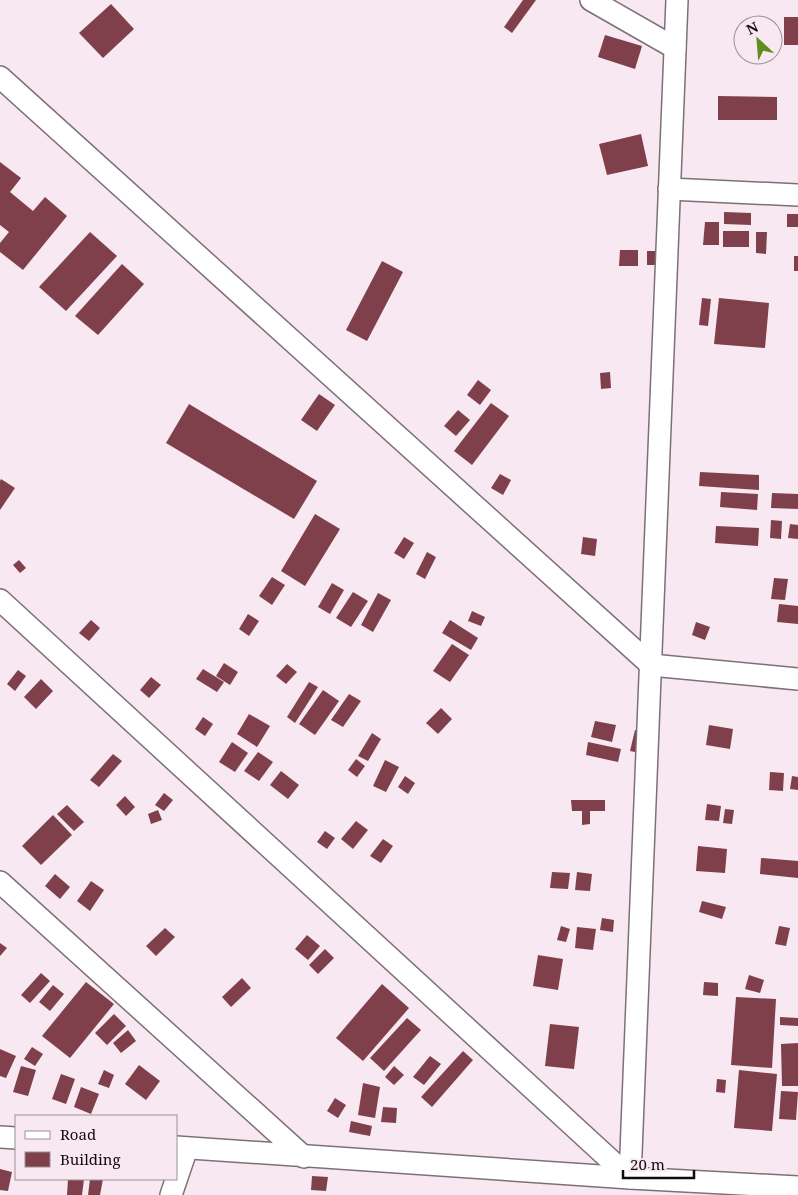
<svg xmlns="http://www.w3.org/2000/svg" width="798" height="1195" viewBox="0 0 798 1195" font-family="'Noto Serif',serif">
  <style>
    .building { fill: #7f404b }
    .lines { fill: none; stroke-linecap: round; stroke-linejoin: round }
    .street-casing { stroke: #7d7078; stroke-width: 24 }
    .street { stroke: #fff; stroke-width: 21 }
  </style>
  <rect width="100%" height="100%" fill="#f7e8f1"/>
  <g class="building">
    <polygon points="523,0 536,0 512,33 504,27"/>
    <polygon points="111,4 134,29 103,58 79,33"/>
    <rect x="784" y="17" width="14" height="28"/>
    <polygon points="605,35 642,46 635,69 598,57"/>
    <polygon points="718,96 777,97 777,120 718,120"/>
    <polygon points="641,134 648,166 607,175 599,144"/>
    <polygon points="0,162 21,178 10,192 33,211 45,197 67,216 23,270 0,252 0,243 9,232 0,225"/>
    <polygon points="724,212 751,213 751,225 724,224"/>
    <rect x="787" y="214" width="11" height="13"/>
    <polygon points="705,222 719,222 719,245 703,245"/>
    <rect x="723" y="231" width="26" height="16"/>
    <polygon points="90,232 117,256 66,311 39,287"/>
    <polygon points="756,232 767,232 766,254 756,253"/>
    <polygon points="620,250 638,250 638,266 619,266"/>
    <rect x="647" y="251" width="11" height="14"/>
    <rect x="794" y="256" width="4" height="15"/>
    <polygon points="382,261 403,272 367,341 346,330"/>
    <polygon points="122,264 144,284 98,335 75,316"/>
    <polygon points="702,298 711,299 708,326 699,325"/>
    <polygon points="719,298 769,303 765,348 714,344"/>
    <polygon points="610,372 611,388 601,389 600,373"/>
    <polygon points="478,380 491,390 480,405 467,395"/>
    <polygon points="319,394 335,405 317,431 301,420"/>
    <polygon points="491,403 509,416 472,465 454,451"/>
    <polygon points="189,404 317,481 294,519 166,443"/>
    <polygon points="458,410 470,420 456,436 444,426"/>
    <polygon points="700,472 759,475 759,490 699,486"/>
    <polygon points="500,474 511,480 503,495 491,488"/>
    <polygon points="1,479 15,488 0,510 0,481"/>
    <polygon points="721,492 758,494 757,510 720,507"/>
    <polygon points="772,493 798,494 798,509 771,508"/>
    <polygon points="315,514 340,529 305,586 281,571"/>
    <polygon points="771,520 782,521 781,539 770,538"/>
    <polygon points="790,524 798,525 798,539 788,538"/>
    <polygon points="716,526 759,528 758,546 715,543"/>
    <polygon points="404,537 414,543 404,559 394,553"/>
    <polygon points="583,537 597,539 595,556 581,554"/>
    <polygon points="427,552 436,557 425,579 416,574"/>
    <polygon points="19,560 26,568 20,573 13,565"/>
    <polygon points="272,577 285,585 272,605 259,596"/>
    <polygon points="774,578 788,579 785,600 771,599"/>
    <polygon points="332,583 344,590 330,614 318,607"/>
    <polygon points="353,592 368,601 351,627 336,618"/>
    <polygon points="378,593 391,600 373,632 361,625"/>
    <polygon points="779,604 798,606 798,624 777,622"/>
    <polygon points="472,611 485,617 481,626 468,621"/>
    <polygon points="248,614 259,621 249,636 239,629"/>
    <polygon points="91,620 100,628 89,641 79,633"/>
    <polygon points="450,620 478,638 471,650 442,633"/>
    <polygon points="696,622 710,627 705,640 692,635"/>
    <polygon points="452,644 469,655 450,682 433,671"/>
    <polygon points="224,663 238,672 230,685 216,676"/>
    <polygon points="287,664 297,672 286,684 276,676"/>
    <polygon points="203,669 224,682 217,692 196,679"/>
    <polygon points="18,670 26,676 15,691 7,684"/>
    <polygon points="151,677 161,685 149,698 140,690"/>
    <polygon points="41,679 53,691 36,709 24,697"/>
    <polygon points="309,682 318,687 295,723 287,717"/>
    <polygon points="323,690 339,701 315,735 299,724"/>
    <polygon points="349,694 361,701 343,727 331,720"/>
    <polygon points="441,708 452,719 438,734 426,723"/>
    <polygon points="249,714 270,726 257,747 237,734"/>
    <polygon points="203,717 213,724 205,736 195,729"/>
    <polygon points="595,721 616,725 612,742 591,737"/>
    <polygon points="709,725 733,729 730,749 706,745"/>
    <polygon points="635,730 645,732 640,753 630,751"/>
    <polygon points="372,733 381,739 368,761 358,756"/>
    <polygon points="232,742 248,753 235,772 219,762"/>
    <polygon points="588,742 621,749 618,762 586,755"/>
    <polygon points="258,752 273,762 259,781 244,771"/>
    <polygon points="113,754 122,761 99,787 90,780"/>
    <polygon points="356,759 365,766 357,777 348,770"/>
    <polygon points="385,760 399,767 386,792 373,786"/>
    <polygon points="281,771 299,785 288,799 270,785"/>
    <polygon points="770,772 784,773 783,791 769,790"/>
    <polygon points="405,776 415,783 408,794 398,787"/>
    <polygon points="792,776 798,777 798,790 790,789"/>
    <polygon points="164,793 173,800 164,811 155,805"/>
    <polygon points="125,796 135,807 126,816 116,805"/>
    <polygon points="571,800 605,800 605,811 590,811 590,824 582,825 582,811 572,811"/>
    <polygon points="707,804 721,806 719,821 705,820"/>
    <polygon points="67,805 84,822 74,831 57,814"/>
    <polygon points="725,809 734,810 732,824 723,823"/>
    <polygon points="158,810 162,820 151,824 148,814"/>
    <polygon points="53,815 72,835 41,865 22,846"/>
    <polygon points="356,821 368,830 353,849 341,839"/>
    <polygon points="325,831 335,838 327,849 317,842"/>
    <polygon points="383,839 393,846 381,863 370,856"/>
    <polygon points="698,846 727,849 725,873 696,871"/>
    <polygon points="761,858 798,861 798,878 760,874"/>
    <polygon points="552,872 570,873 568,889 550,888"/>
    <polygon points="577,872 592,874 590,891 575,890"/>
    <polygon points="55,874 70,887 60,899 45,886"/>
    <polygon points="91,881 104,890 90,911 77,901"/>
    <polygon points="702,901 726,907 722,919 699,912"/>
    <polygon points="602,918 614,920 613,932 600,930"/>
    <polygon points="561,926 570,929 566,942 557,940"/>
    <polygon points="779,926 790,928 786,946 775,944"/>
    <polygon points="577,927 596,929 593,950 575,948"/>
    <polygon points="165,928 175,937 156,956 146,946"/>
    <polygon points="307,935 320,946 308,960 295,949"/>
    <polygon points="0,943 7,948 0,956"/>
    <polygon points="325,949 334,958 318,974 309,965"/>
    <polygon points="538,955 563,959 558,990 533,986"/>
    <polygon points="41,973 50,981 30,1003 21,995"/>
    <polygon points="749,975 764,980 760,993 745,989"/>
    <polygon points="242,978 251,988 231,1007 222,997"/>
    <polygon points="86,982 114,1004 70,1058 42,1036"/>
    <polygon points="704,982 718,983 718,996 703,995"/>
    <polygon points="382,984 409,1008 363,1061 336,1038"/>
    <polygon points="53,985 64,994 50,1011 39,1002"/>
    <polygon points="736,997 776,999 772,1068 731,1065"/>
    <polygon points="114,1014 126,1026 107,1045 95,1033"/>
    <polygon points="780,1017 798,1018 798,1026 780,1025"/>
    <polygon points="407,1018 421,1030 384,1071 370,1058"/>
    <polygon points="550,1024 579,1027 574,1069 545,1066"/>
    <polygon points="128,1030 136,1041 121,1053 113,1043"/>
    <polygon points="798,1043 798,1086 782,1086 781,1044"/>
    <polygon points="32,1047 43,1054 35,1066 24,1059"/>
    <polygon points="0,1049 16,1056 6,1078 0,1076"/>
    <polygon points="463,1051 473,1060 432,1107 421,1097"/>
    <polygon points="430,1056 441,1064 424,1085 413,1077"/>
    <polygon points="139,1065 160,1081 146,1100 125,1084"/>
    <polygon points="21,1066 36,1070 28,1096 13,1092"/>
    <polygon points="394,1066 404,1075 394,1085 385,1077"/>
    <polygon points="104,1070 114,1075 109,1088 98,1084"/>
    <polygon points="739,1070 777,1074 772,1131 734,1128"/>
    <polygon points="61,1074 75,1079 66,1104 52,1099"/>
    <polygon points="717,1079 726,1080 725,1093 716,1092"/>
    <polygon points="363,1083 380,1087 375,1118 358,1115"/>
    <polygon points="81,1087 99,1094 91,1114 74,1107"/>
    <polygon points="781,1091 798,1092 796,1120 779,1119"/>
    <polygon points="335,1098 346,1105 338,1118 327,1111"/>
    <polygon points="383,1107 397,1108 396,1123 381,1122"/>
    <polygon points="351,1121 372,1126 370,1136 349,1132"/>
    <polygon points="0,1169 12,1172 8,1191 0,1190"/>
    <polygon points="312,1176 328,1177 326,1191 311,1190"/>
    <polygon points="68,1179 84,1179 82,1195 67,1195"/>
    <polygon points="90,1179 103,1179 100,1195 88,1195"/>
  </g>
  <g class="lines">
    <defs>
      <g id="street">
        <polyline points="591,0 675,48"/>
        <polyline points="0,77 651,665 798,679"/>
        <polyline points="669,189 798,195"/>
        <polyline points="0,600 630,1178 677,0"/>
        <polyline points="0,882 304,1157"/>
        <polyline points="0,1137 16,1138"/>
        <polyline points="176,1147 630,1178 798,1187"/>
        <polyline points="171,1195 187,1148"/>
      </g>
    </defs>
    <use href="#street" class="street-casing"/>
    <use href="#street" class="street"/>
  </g>
  <rect x="15" y="1115" width="162" height="65" fill="#f7e8f1" stroke="#9b9096"/>
  <rect x="25" y="1131" width="25" height="8" fill="#ffffff" stroke="#9b9096"/>
  <text x="60" y="1140" font-size="15" fill="#100b0e">Road</text>
  <rect x="25" y="1152" width="25" height="15" fill="#7f404b" stroke="#9b9096"/>
  <text x="60" y="1165" font-size="15" fill="#100b0e">Building</text>
  <g transform="translate(758 40) rotate(334)"><circle r="24" fill="#f7e8f1" stroke="#9b9096"/>
  <path d="M0-4L9 19L0 12L-9 19Z" fill="#618d1e"/>
  <text y="-8" font-size="14" font-weight="bold" text-anchor="middle" fill="#100b0e">N</text>
  </g>
  <path d="M623 1170v8h71v-8" fill="none" stroke="#100b0e" stroke-width="2.5"/>
  <text x="630" y="1170" font-size="15" fill="#100b0e" stroke="#f7e8f1" stroke-width="4" paint-order="stroke">20 m</text>
</svg>
